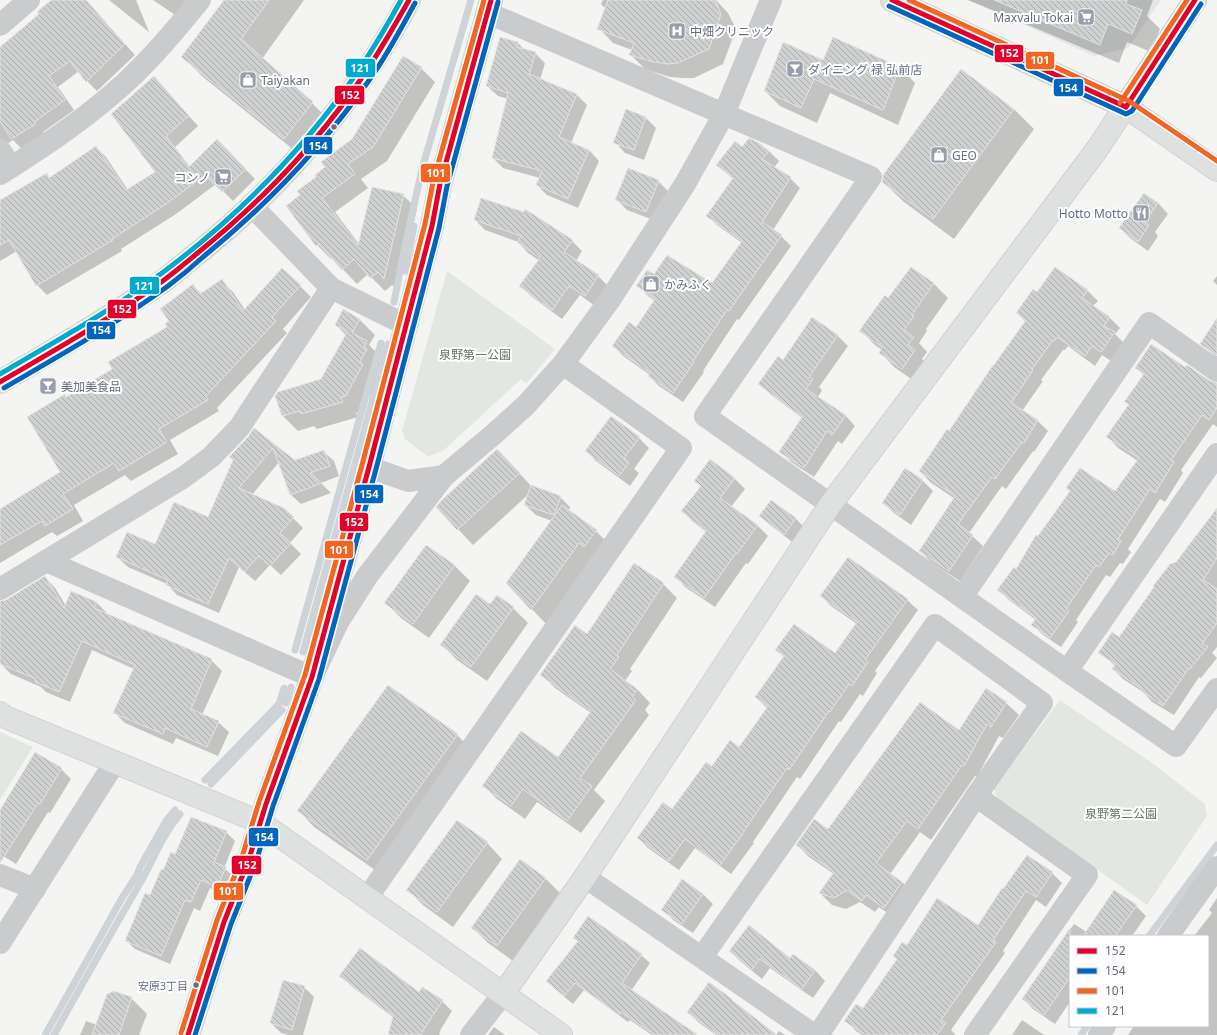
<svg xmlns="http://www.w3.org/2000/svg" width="1217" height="1035" viewBox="0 0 1217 1035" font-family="'Noto Sans','Noto Sans JP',sans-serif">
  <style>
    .built { fill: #e4e6e6 }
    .green { fill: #e3e7e2 }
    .shadow { fill: #0003 }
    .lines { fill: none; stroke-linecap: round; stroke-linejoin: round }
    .stream { stroke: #ced3d8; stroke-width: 7 }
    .building { fill: url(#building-back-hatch); stroke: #e4e4e3 }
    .secondary-casing { stroke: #d0d1d1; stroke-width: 24 }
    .street { stroke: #cacbcd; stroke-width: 22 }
    .secondary { stroke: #dfe0e0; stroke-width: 22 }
    .bus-1-casing { stroke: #fff; stroke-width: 8 }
    .bus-2-casing { stroke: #fff; stroke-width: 8 }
    .bus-3-casing { stroke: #fff; stroke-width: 8 }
    .bus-4-casing { stroke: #fff; stroke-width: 8 }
    .bus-1 { stroke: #e4002b; stroke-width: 5 }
    .bus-2 { stroke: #0065bd; stroke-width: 5 }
    .bus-3 { stroke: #f26522; stroke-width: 5 }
    .bus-4 { stroke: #00a9ce; stroke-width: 5 }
    .bus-dot { fill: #667082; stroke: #fff; stroke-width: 1.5 }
    .labels { text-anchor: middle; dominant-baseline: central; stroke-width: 4; stroke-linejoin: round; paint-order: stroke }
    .bus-label { font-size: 11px; fill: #667082; stroke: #fff; text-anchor: end }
    .poi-label { font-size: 12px; fill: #667082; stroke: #fff; text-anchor: start }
    .park-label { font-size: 12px; fill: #657a64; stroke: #fff }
    .line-badge { stroke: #fff; stroke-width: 1.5 }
    .badge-label { font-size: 11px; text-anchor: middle; font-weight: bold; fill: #fff }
  </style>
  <defs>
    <pattern id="building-back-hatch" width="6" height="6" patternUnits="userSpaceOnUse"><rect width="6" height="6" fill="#cfd0d0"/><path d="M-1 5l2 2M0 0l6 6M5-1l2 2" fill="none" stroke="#acadae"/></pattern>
  </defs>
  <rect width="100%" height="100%" fill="#f4f5f3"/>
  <polygon class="built" points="968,0 1161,0 1128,48 1094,56"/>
  <g class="green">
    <polygon points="447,271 555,349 526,384 521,379 444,450 428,457 405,439 402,431"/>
    <polygon points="1060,700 1155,765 1205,804 1207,816 1147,905 997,798 994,789"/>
    <polygon points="0,732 33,747 0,800"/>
  </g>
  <g class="shadow">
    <polygon points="60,0 86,0 135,55 97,91 87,81 79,71 58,87 74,110 43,132 45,135 22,149 13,140 0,148 0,46 1,47"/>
    <polygon points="109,0 136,0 149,32"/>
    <polygon points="153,0 194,0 181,19"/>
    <polygon points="225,0 304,0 262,59 312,103 332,123 304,158 203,77 183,57"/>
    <polygon points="603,0 716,0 728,13 736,29 723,64 694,78 683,78 670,77 645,69 630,54 632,50 613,43 599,28 606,9 601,4"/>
    <polygon points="968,0 1153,0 1147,16 1160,29 1151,52 1127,42 1119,63"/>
    <polygon points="501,38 518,43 525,50 535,53 545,63 540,80 577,95 587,105 571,143 589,150 599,161 578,208 547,195 537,185 540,178 503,168 493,158 508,99 498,96 487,86"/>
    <polygon points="823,61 900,67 915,83 898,125 830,93 817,123 780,106 765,91"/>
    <polygon points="421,68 435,82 387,161 361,179 368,188 335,212 359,244 403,195 417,209 398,291 392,285 385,291 368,274 357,284 332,258 331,259 318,246 323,241 318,243 318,246 287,206 301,195 326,167"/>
    <polygon points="164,88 198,126 175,147 190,167 217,140 255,179 233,201 216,184 176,214 121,249 122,251 47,295 37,285 17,251 0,261 0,209 46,174 50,178 96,147 106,157 128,190 156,172"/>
    <polygon points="1014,109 1034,129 954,239 904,202 883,182"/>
    <polygon points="627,111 646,118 656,128 644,160 625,153 615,142"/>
    <polygon points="742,148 769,151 779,161 774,168 790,178 800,188 773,230 781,236 791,246 739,320 737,319 703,371 704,372 683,402 659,386 649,376 650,375 623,356 613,346 636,329 655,301 648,296 638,286 655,276 713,285 742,243 717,225 707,215 733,179 717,165"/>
    <polygon points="658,181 668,191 656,221 627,210 616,199"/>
    <polygon points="1144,194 1158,203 1168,214 1155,232 1158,236 1148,251 1130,238 1120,228"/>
    <polygon points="475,220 572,241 582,251 576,261 598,276 608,286 595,306 580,295 562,319 531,296 521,286 540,261 528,253 518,242 485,230"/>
    <polygon points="911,268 934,284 948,298 926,329 927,331 919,343 927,352 922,359 929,365 917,383 894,367 880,352 882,350 875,345 861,331 889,299"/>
    <polygon points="1217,276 1217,285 1213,281"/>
    <polygon points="222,281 233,292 245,310 300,286 311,297 283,329 287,333 217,408 219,411 170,440 178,454 131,481 125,475 74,505 83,521 57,536 52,532 0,563 0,510 62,473 67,398 113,370 168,327 171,321 193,286 202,294"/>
    <polygon points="1087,290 1098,301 1093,306 1110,318 1120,328 1115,334 1124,343 1111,361 1102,355 1095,366 1068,346 1065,350 1063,350 1041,380 1043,381 1022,411 1038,421 1048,431 1034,452 1033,451 1006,489 1002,486 969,533 983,546 960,581 931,562 920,551 955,499 930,482 920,471 950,432 1026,322 1017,313 1038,293"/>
    <polygon points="344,311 360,320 375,335 369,345 381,357 379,362 382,365 375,378 378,381 361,411 356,413 358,417 317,429 314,426 298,431 283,416 276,396 322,380 346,335 336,325"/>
    <polygon points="1217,319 1217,358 1201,344"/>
    <polygon points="837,335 848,346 819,387 822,390 818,397 845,415 855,426 842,444 838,441 814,477 791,462 780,451 802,418 770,394 760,384 784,361"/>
    <polygon points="1136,367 1185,368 1217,387 1217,427 1213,424 1181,470 1183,473 1165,502 1160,499 1128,549 1131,552 1123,564 1120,563 1110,577 1106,575 1076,620 1078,622 1061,647 1043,635 1033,625 1036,620 1009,600 999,590 1016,570 1038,538 1116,492 1138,461 1118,448 1108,437 1129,405 1126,401 1144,375"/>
    <polygon points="254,429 298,464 323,451 334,461 339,476 321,483 331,493 301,504 290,494 279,462 252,495 293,518 303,528 290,543 301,554 281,575 270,565 255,581 239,567 219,613 177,595 167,584 128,567 117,557 156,545 209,519 249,437"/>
    <polygon points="639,438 649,448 634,469 639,473 630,486 596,461 586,451"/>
    <polygon points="710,460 735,479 745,489 731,507 758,526 768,536 748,564 746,563 715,607 685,587 675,576 706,532 692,521 682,511 701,487 695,480"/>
    <polygon points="512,465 532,487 560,497 570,507 569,511 596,531 610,545 546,624 507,583 552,521 536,515 525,505 530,493 473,545 437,507"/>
    <polygon points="905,470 923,481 933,491 911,525 894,513 883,503"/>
    <polygon points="771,501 796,519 806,529 795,544 771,526 760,516"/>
    <polygon points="1217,510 1217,647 1212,653 1217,658 1201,678 1199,677 1174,715 1152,702 1143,692 1123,679 1113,669 1115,666 1100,652 1119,638"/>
    <polygon points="430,549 455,566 470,581 429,638 401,618 386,603"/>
    <polygon points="848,558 907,600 918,610 875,671 877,673 863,696 860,694 841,722 839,721 800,779 797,777 753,842 754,843 731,874 695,848 679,870 648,848 638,838 672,810 712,768 739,748 767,708 756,697 784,657 776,649 835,655 857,624 831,606 821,596"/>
    <polygon points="634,565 663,584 677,598 630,669 632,671 625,681 637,689 650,703 645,710 649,715 594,790 605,801 581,833 537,802 525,819 497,799 484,786 558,759 591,713 555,688 541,674 587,635"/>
    <polygon points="45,577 55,588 66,606 96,602 107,613 106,614 211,660 222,671 202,715 218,722 229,732 218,756 176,738 173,744 125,723 115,713 134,669 92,650 70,702 46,692 41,687 11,674 0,663 0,602 7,601"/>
    <polygon points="491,606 513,608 528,623 487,681 457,660 442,645"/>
    <polygon points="987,690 1006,703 1019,715 1003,738 999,736 977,777 975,776 931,840 920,832 890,874 902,882 914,894 896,919 879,907 875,912 860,902 846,909 832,905 820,893 834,874 809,857 797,845 829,830 960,731"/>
    <polygon points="457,735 472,750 382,875 314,827 299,811"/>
    <polygon points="61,769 71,779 50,813 48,812 16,864 0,854 0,811"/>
    <polygon points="226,832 235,841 224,868 234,877 226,895 210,888 200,911 194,908 170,964 135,949 126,940 164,871 176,855"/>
    <polygon points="487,843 502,859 453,927 423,905 408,890"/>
    <polygon points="520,861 546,879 561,894 513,961 488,943 473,928"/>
    <polygon points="1052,873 1062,883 1046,907 1036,900 1003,951 1005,953 951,1030 955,1034 955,1035 862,1035 856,1031 846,1021 863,1010 907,946 978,926 1002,890"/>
    <polygon points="703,894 713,904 693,933 673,920 663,909"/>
    <polygon points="1217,898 1217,1035 1128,1035 1134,1026 1188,1026 1190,1027 1191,1026 1208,1026 1208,1000 1210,998 1208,997 1208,936 1194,936 1212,913 1209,910"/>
    <polygon points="1136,906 1146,916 1132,936 1108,936"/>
    <polygon points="588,917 641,955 650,963 631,991 693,1035 652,1035 630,1020 628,1022 584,990 573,1004 556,990 547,981 578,942 574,938"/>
    <polygon points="1074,924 1093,936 1070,936 1070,1002 1055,1024 1033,1009 1023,999"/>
    <polygon points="730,951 791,959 815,970 825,981 813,998 770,968 762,979 740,961"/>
    <polygon points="341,976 419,994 442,1001 452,1011 441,1029 439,1035 389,1035 394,1018 351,986"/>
    <polygon points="304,987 314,997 303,1035 288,1035 281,1033 271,1023"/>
    <polygon points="131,998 147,1014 139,1035 80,1035 86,1021 97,1025"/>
    <polygon points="688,1012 775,1035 716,1035 698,1022"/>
    <polygon points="1022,1020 1044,1035 1012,1035"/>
    <polygon points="494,1027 505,1035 488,1035"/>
    <polygon points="779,1031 785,1035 776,1035"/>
  </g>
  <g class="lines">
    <g class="stream">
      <polyline points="405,271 414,226"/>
      <polyline points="394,302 406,241 422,169 471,0"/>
      <polyline points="295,650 356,431 381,343"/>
      <polyline points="303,652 388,344"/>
      <polyline points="286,703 291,687"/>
      <polyline points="205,780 279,704 284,688"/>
      <polyline points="211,784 282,710"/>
      <polyline points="1149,936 1217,845"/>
      <polyline points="45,1035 122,898 137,875 140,867 166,821 175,810"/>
      <path d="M54 1035C83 982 113 930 143 878 155 856 164 833 180 814"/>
      <polyline points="1081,1035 1087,1026"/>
    </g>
  </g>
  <g class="building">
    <polygon points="51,0 86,0 125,44 86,82 70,61 49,76 65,100 34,122 36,124 11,139 0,121 0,47 39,14 37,12"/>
    <polygon points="224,0 269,0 241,39 313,102 284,139 181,57"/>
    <polygon points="608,0 715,0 721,14 709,49 678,63 668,64 654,62 629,55 634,43 597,29"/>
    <polygon points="994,0 1127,0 1126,4 1142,10 1132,34 1108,24 1100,45"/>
    <polygon points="500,37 518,42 517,47 536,52 529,74 577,94 559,137 589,150 568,199 536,185 542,171 492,158 508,93 486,86"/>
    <polygon points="833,37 900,67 883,110 814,79 801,108 764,91 783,42 823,60"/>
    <polygon points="403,56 422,67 373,147 348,164 355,174 322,198 358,245 372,187 404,194 384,279 378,272 370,278 354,259 342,270 319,244 316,246 286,206 300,195 297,191 316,177 315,175 325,167 321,162 352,139"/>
    <polygon points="961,69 1014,109 933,219 882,182 883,178 883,175"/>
    <polygon points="154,76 189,116 166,136 189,167 217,139 246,169 222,192 205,175 166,204 112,239 113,240 36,286 9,240 0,245 0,200 47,173 49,178 96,146 126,190 155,172 111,114"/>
    <polygon points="626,109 646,117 634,150 613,143"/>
    <polygon points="749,138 759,143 769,151 762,159 791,177 762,222 782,235 729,311 727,310 693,361 694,362 673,393 648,376 650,373 612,346 629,322 636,327 655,299 636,286 647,270 654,274 667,255 712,283 742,241 706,216 733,178 716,165 735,141 742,147"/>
    <polygon points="628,168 659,180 646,212 615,200"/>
    <polygon points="1144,193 1158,203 1145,222 1149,225 1138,242 1119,228"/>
    <polygon points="481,198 524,212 525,209 573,240 564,252 599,275 585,296 569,286 552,310 519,286 540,258 517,242 521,236 474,220"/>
    <polygon points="911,267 934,283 912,315 914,316 904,330 914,337 908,345 915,350 902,369 879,353 882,347 859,331 885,295 888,298"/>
    <polygon points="1055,267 1088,290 1082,298 1110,317 1104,326 1115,332 1101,352 1092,346 1085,356 1057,337 1054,341 1053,340 1032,369 1033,370 1011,403 1038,420 1024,443 1022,442 995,479 992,477 958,524 973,535 949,571 919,551 955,496 919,471 947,429 949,431 993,365 993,366 1026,320 1016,313 1033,289 1037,292"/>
    <polygon points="282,268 301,285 272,317 276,321 206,396 208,400 159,429 167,442 119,471 114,463 63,494 73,509 45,526 42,521 0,545 0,509 60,472 27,417 65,394 66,397 112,369 108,362 167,327 165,324 169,321 160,309 193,284 200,294 222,279 243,311"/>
    <polygon points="343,309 360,319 352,333 367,341 364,347 367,349 360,362 363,364 346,396 341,397 343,402 301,414 300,411 282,416 275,396 278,392 321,379 347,332 335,325"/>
    <polygon points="812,317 838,335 809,377 813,379 806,389 846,415 832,435 827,431 804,468 779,452 802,417 758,384 778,356 783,360"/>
    <polygon points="1217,318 1217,356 1200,344"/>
    <polygon points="1151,344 1185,367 1187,365 1210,381 1217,383 1217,408 1209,420 1202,415 1171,460 1174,462 1155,493 1150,489 1118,539 1121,541 1113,555 1109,553 1099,567 1096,565 1066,609 1069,611 1050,638 1031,625 1036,618 997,590 1014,567 1016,569 1036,535 1038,536 1070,491 1066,488 1080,468 1115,491 1139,458 1106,437 1129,404 1124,402 1144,374 1135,368"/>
    <polygon points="611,416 640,437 624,458 629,463 619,476 585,451"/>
    <polygon points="254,428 296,461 295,460 324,450 330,466 310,473 322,483 290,495 273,448 239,488 284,508 294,517 280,533 291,543 270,566 259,556 244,572 229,558 208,604 166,585 168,580 116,557 127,532 155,544 174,502 208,517 233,460 229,457 248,437"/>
    <polygon points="497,449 520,473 457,530 436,507 441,501"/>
    <polygon points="710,459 735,478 720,498 758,525 737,554 736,553 704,598 674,577 706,531 681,511 701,486 694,481"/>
    <polygon points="905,468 923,480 900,515 882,503"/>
    <polygon points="531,485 561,496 554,515 524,505"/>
    <polygon points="771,500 796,518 784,535 759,516"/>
    <polygon points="562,505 597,530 584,547 579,543 531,610 506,583"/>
    <polygon points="1217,508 1217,558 1203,580 1217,589 1217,623 1202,644 1208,647 1190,669 1189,668 1163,706 1141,691 1142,689 1112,669 1115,664 1098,653 1112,632 1119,637 1154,587 1153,586 1170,564 1176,562"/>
    <polygon points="426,545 455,565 413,624 384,603"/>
    <polygon points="848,557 908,599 865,660 868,662 852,686 849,684 830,712 829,711 789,770 787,768 744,831 744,832 720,865 685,839 669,861 637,838 663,802 672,809 706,762 712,766 730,740 739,747 768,706 755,697 784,656 775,650 794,624 835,653 857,622 820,596"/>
    <polygon points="634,563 664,583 617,655 619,657 610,669 637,689 632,697 636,700 580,778 592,786 567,821 523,789 511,806 482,786 521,731 558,757 591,711 540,675 575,625 587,634"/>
    <polygon points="45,576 64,608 71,591 97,602 94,608 212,659 191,709 219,721 207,747 165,728 163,734 113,713 135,665 82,641 59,692 35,682 36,679 0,664 0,601 6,600"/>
    <polygon points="476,594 490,604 497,595 514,607 471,667 440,645"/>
    <polygon points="388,685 458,734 367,860 297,811"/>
    <polygon points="986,688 1007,702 991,727 987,724 964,766 962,765 918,829 907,821 876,863 902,882 884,908 866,895 862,901 847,890 834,898 819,893 834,872 796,845 814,819 828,829 920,702 959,730"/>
    <polygon points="35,752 62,768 40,804 38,803 0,863 0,810"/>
    <polygon points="191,817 227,831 214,862 226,867 217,887 201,880 191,902 185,900 161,956 125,941 145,893 150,895 161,869 163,870 171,852 175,854"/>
    <polygon points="457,820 488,842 437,912 406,890"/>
    <polygon points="1027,855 1053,872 1036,897 1026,891 993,940 996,942 941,1020 946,1023 937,1035 866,1035 844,1021 856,1004 863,1008 897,959 893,956 902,942 907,945 937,898 978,925 1002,888 1003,889"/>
    <polygon points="520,859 546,878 497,946 471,928"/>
    <polygon points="682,879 703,894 682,924 661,910"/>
    <polygon points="1114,890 1137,905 1115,936 1083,936"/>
    <polygon points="588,916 642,954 622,983 698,1035 655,1035 621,1012 619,1015 575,983 564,996 546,981 578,941 573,938"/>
    <polygon points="749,925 790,958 793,954 815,970 802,989 760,959 752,969 729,951"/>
    <polygon points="1070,928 1070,977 1044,1015 1022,999"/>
    <polygon points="360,948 419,992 422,987 443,1000 420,1035 388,1035 393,1016 339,976"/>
    <polygon points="283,980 305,986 292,1030 270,1023"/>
    <polygon points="709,982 732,999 732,1000 777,1035 718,1035 687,1012"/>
    <polygon points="114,991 132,997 119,1035 92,1035 107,994"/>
  </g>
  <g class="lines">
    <defs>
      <g id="secondary">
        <polyline points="892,0 1126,107 1217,170"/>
        <path d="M0 382C53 351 106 320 157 285 168 278 178 269 188 261 278 191 356 101 409 0"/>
        <polyline points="0,713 5,717 260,822 561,1035"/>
        <polyline points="503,994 585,877 830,505 1098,148 1195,0"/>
        <polyline points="188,1035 224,922 249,859 266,804 312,677 369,467 432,226 440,184 491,0"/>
      </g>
    </defs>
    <use href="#secondary" class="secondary-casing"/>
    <g class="street">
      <polyline points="488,13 871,177 705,416 1067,671 1176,746 1217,689"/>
      <polyline points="0,25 29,0"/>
      <polyline points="0,150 11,167"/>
      <path d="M0 174C44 147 88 117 126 82 153 57 177 28 200 0"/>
      <polyline points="252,206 331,288 406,325"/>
      <polyline points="369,467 408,481 444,476 494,434 526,405 563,364 609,301 685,184 724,114 771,0"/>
      <polyline points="46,561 312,677 338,622 368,575 444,476"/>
      <polyline points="0,589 184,477 211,457 239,428 331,288"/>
      <polyline points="962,597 1149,323 1217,371"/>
      <polyline points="1067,671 1217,454"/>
      <polyline points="0,875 35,889"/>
      <polyline points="585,877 814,1035"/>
      <polyline points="367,898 681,448 563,364"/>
      <polyline points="1168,936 1217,867"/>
      <polyline points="0,943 115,762"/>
      <polyline points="702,957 935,625 1042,703 976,796 818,1035"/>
      <polyline points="471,1035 503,994"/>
      <polyline points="975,1035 1087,875 976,796"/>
      <polyline points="1099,1035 1105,1026"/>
    </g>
    <use href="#secondary" class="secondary"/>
    <defs>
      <g id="bus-1">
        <polyline points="892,0 1126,107"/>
        <polyline points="1126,107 1195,0"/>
        <path d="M0 382C55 350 112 318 164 280 176 271 188 261 200 251 263 200 320 140 365 73 381 49 395 25 409 0"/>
        <polyline points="188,1035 224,922 249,859 266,804 312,677 369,467 432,226 440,184 491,0"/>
      </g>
      <g id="bus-2">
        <polyline points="889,6 1126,114 1132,111 1201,4"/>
        <path d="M4 388C59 356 116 324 168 286 180 277 192 267 203 257 267 205 323 146 370 79 387 55 401 29 415 3"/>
        <polyline points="195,1035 231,924 256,862 273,806 319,679 376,469 439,228 447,186 498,2"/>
      </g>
      <g id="bus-3">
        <polyline points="909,0 1129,101 1217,161"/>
        <polyline points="1120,103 1187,0"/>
        <polyline points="181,1033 217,920 242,857 259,802 305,675 362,465 425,224 433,182 484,0"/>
      </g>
      <path id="bus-4" d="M0 374C54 342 111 311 162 273 237 217 305 148 359 70 374 47 388 24 401 0"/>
    </defs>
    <use href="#bus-1" class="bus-1-casing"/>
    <use href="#bus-2" class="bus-2-casing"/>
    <use href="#bus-3" class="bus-3-casing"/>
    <use href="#bus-4" class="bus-4-casing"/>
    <use href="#bus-1" class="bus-1"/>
    <use href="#bus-2" class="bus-2"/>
    <use href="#bus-3" class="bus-3"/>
    <use href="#bus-4" class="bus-4"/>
  </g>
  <defs>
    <symbol id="supermarket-square" viewBox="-11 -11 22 22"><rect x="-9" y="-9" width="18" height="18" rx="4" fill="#989faa" stroke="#fff"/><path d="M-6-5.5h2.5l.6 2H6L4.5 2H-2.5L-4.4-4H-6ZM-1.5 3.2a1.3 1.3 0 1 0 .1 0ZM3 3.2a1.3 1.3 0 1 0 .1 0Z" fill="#fff"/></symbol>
    <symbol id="hospital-square" viewBox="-11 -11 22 22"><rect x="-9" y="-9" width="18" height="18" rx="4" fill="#989faa" stroke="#fff"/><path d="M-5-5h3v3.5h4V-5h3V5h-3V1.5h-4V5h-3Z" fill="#fff"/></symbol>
    <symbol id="bar-square" viewBox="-11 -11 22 22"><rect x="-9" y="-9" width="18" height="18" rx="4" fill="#989faa" stroke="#fff"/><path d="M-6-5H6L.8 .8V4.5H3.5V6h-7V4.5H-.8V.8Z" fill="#fff"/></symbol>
    <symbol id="shop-square" viewBox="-11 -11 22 22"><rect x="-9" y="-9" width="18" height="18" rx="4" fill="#989faa" stroke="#fff"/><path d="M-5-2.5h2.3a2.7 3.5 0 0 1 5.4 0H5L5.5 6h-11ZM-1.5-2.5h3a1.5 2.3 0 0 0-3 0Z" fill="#fff"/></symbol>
    <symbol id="restaurant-square" viewBox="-11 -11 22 22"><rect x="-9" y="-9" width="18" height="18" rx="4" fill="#989faa" stroke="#fff"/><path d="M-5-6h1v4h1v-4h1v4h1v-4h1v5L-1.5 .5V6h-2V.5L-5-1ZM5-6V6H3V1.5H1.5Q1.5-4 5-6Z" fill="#fff"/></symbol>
  </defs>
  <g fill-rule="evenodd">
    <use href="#supermarket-square" x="1076" y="7" width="20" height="20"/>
    <use href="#hospital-square" x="667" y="21" width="20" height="20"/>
    <use href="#bar-square" x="785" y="59" width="20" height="20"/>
    <use href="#shop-square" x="238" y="70" width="20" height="20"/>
    <use href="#shop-square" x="929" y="145" width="20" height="20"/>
    <use href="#supermarket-square" x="213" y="167" width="20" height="20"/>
    <use href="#restaurant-square" x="1131" y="203" width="20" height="20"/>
    <use href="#shop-square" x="641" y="274" width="20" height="20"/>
    <use href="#bar-square" x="38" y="376" width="20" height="20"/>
  </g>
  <g class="bus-dot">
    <circle cx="334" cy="127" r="3.5"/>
    <circle cx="196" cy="985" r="3.5"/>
  </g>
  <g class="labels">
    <g class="bus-label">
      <text x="188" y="985">安原3丁目</text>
    </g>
    <g class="poi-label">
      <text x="1073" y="17" text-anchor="end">Maxvalu Tokai</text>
      <text x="690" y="31">中畑クリニック</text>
      <text x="808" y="69">ダイニング 禄 弘前店</text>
      <text x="261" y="80">Taiyakan</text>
      <text x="952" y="155">GEO</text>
      <text x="210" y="177" text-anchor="end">コンノ</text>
      <text x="1128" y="213" text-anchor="end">Hotto Motto</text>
      <text x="664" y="284">かみふく</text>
      <text x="61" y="386">美加美食品</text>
    </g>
    <g class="park-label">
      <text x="475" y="354">泉野第一公園</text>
      <text x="1121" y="813">泉野第二公園</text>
    </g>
  </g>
  <g class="line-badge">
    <rect x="994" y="44" width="30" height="19" rx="4" fill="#e4002b"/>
    <rect x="1025" y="51" width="30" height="19" rx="4" fill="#f26522"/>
    <rect x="345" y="58" width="31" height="20" rx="4" fill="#00a9ce"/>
    <rect x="1053" y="78" width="31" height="19" rx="4" fill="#0065bd"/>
    <rect x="334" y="85" width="31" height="20" rx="4" fill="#e4002b"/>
    <rect x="303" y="136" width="30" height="19" rx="4" fill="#0065bd"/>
    <rect x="420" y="163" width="31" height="20" rx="4" fill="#f26522"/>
    <rect x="129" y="276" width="31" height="19" rx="4" fill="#00a9ce"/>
    <rect x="107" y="299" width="30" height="20" rx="4" fill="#e4002b"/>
    <rect x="86" y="321" width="30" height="19" rx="4" fill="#0065bd"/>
    <rect x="354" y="484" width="30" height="20" rx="4" fill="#0065bd"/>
    <rect x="339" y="512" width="30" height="20" rx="4" fill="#e4002b"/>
    <rect x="324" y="540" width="30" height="19" rx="4" fill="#f26522"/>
    <rect x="248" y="827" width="31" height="20" rx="4" fill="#0065bd"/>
    <rect x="231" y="855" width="31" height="20" rx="4" fill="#e4002b"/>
    <rect x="213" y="882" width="31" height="19" rx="4" fill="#f26522"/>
  </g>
  <g class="badge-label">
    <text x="1009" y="57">152</text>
    <text x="1040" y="64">101</text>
    <text x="360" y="72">121</text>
    <text x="1068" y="92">154</text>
    <text x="350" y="99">152</text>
    <text x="318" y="150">154</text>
    <text x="436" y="177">101</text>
    <text x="144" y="290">121</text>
    <text x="122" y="313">152</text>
    <text x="101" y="334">154</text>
    <text x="369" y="498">154</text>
    <text x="354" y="526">152</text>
    <text x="339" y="554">101</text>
    <text x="264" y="841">154</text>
    <text x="247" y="869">152</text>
    <text x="228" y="895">101</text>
  </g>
  <rect x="1069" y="935" width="140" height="92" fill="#ffffff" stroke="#c2c6cd"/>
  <rect x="1077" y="948" width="20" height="6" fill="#e4002b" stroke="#c2c6cd"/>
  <text x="1105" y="955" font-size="12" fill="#667082">152</text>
  <rect x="1077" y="968" width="20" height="6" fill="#0065bd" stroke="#c2c6cd"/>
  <text x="1105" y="975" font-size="12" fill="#667082">154</text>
  <rect x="1077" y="988" width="20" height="6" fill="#f26522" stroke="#c2c6cd"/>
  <text x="1105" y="995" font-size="12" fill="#667082">101</text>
  <rect x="1077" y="1008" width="20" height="6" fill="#00a9ce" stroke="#c2c6cd"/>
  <text x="1105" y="1015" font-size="12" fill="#667082">121</text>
</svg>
